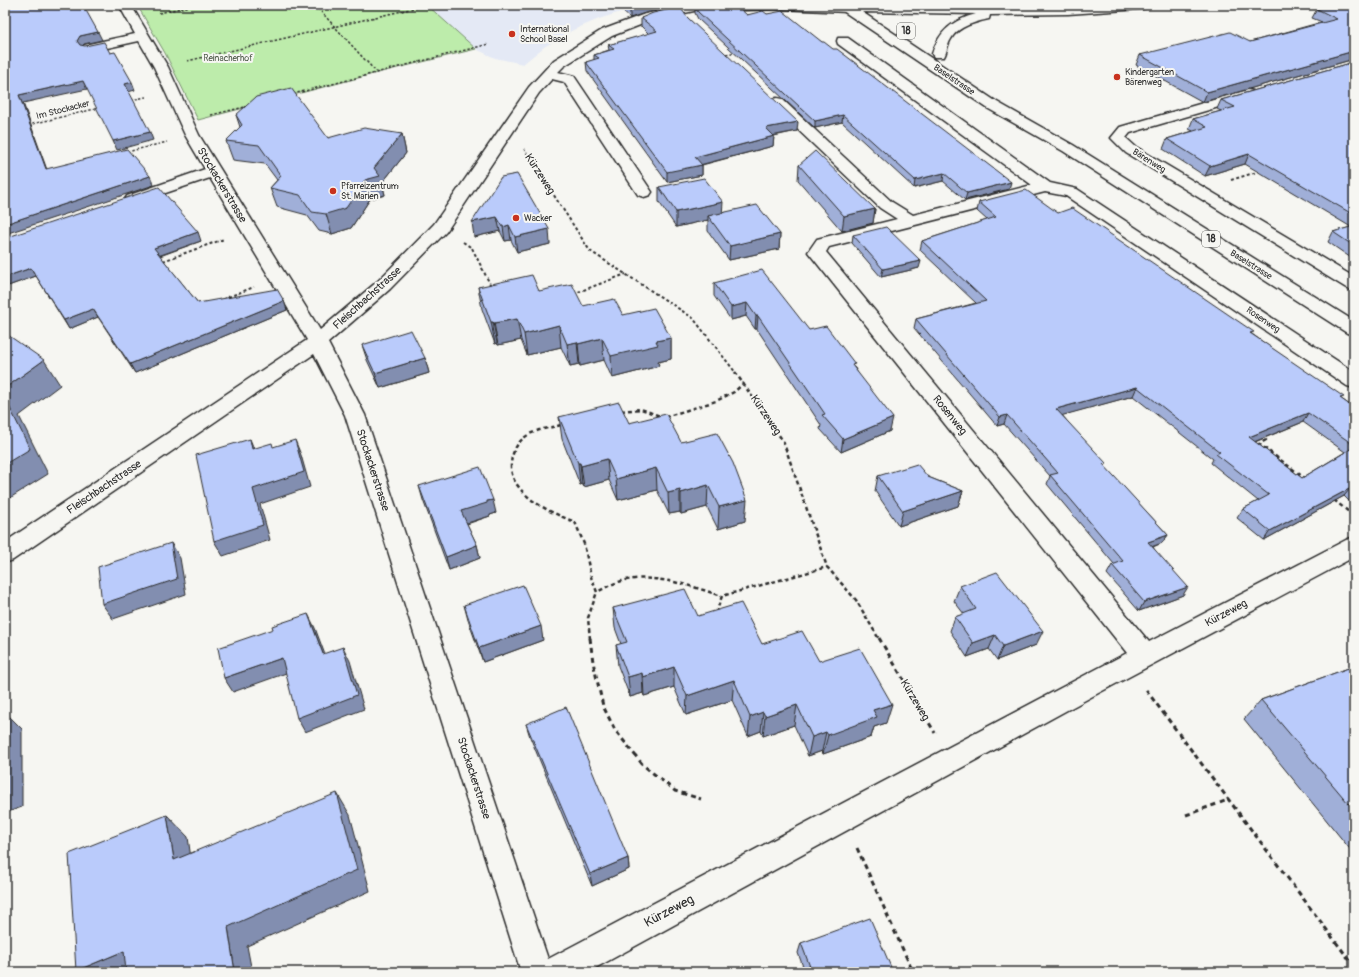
<svg xmlns="http://www.w3.org/2000/svg" width="1359" height="977" viewBox="0 0 1359 977" font-family="Pangolin,sans-serif">
  <style>
    .built { fill: #e4e9f5 }
    .green { fill: #bdecab; stroke: #748c6b }
    .lines { fill: none; stroke-linecap: round; stroke-linejoin: round }
    .minor-casing { stroke: #2b2b2b; stroke-width: 3 }
    .major-casing { stroke: #2b2b2b; stroke-width: 3 }
    .path-far3 { stroke: #2b2b2b; stroke-width: 1.5; stroke-dasharray: 2.5 2; stroke-linecap: butt }
    .path-far2 { stroke: #2b2b2b; stroke-width: 2; stroke-dasharray: 3 2.5; stroke-linecap: butt }
    .path-far1 { stroke: #2b2b2b; stroke-width: 2.5; stroke-dasharray: 4 3; stroke-linecap: butt }
    .path { stroke: #2b2b2b; stroke-width: 3; stroke-dasharray: 5 4; stroke-linecap: butt }
    .minor { fill: #f6f6f2; fill-rule: evenodd }
    .major { fill: #f6f6f2; fill-rule: evenodd }
    .wall { fill: #a0afd8; stroke: #2b2b2b; fill-rule: evenodd }
    .shaded-wall { fill: #828eb0; stroke: #2b2b2b }
    .building { fill: #bacbfb; stroke: #2b2b2b }
    .poi-dot { fill: #c8321e; stroke: #f6f6f2; stroke-width: 1.5 }
    .labels { text-anchor: middle; dominant-baseline: central; stroke-width: 4; stroke-linejoin: round; paint-order: stroke }
    .far-poi-label { font-size: 9px; fill: #2b2b2b; stroke: #f6f6f2; text-anchor: start }
    .far-park-label { font-size: 9px; fill: #505b4b; stroke: #f6f6f2 }
    .far-street-label { font-size: 9px; fill: #2b2b2b; stroke: #f6f6f2 }
    .shield { fill: #f6f6f2; stroke: #686867; stroke-width: 1 }
    .shield-label { font-size: 10px; font-weight: bold; fill: #2b2b2b }
    .street-label { font-size: 11px; fill: #2b2b2b; stroke: #f6f6f2 }
    .near-street-label { font-size: 13px; fill: #2b2b2b; stroke: #f6f6f2 }
  </style>
  <rect width="100%" height="100%" fill="#f6f6f2"/>
  <filter id="ink" filterUnits="userSpaceOnUse"><feTurbulence type="fractalNoise" baseFrequency=".025" numOctaves="2"/><feDisplacementMap in="SourceGraphic" scale="8" xChannelSelector="R" yChannelSelector="G"/><feConvolveMatrix kernelMatrix="1 2 1 2 8 2 1 2 1" color-interpolation-filters="sRGB"/></filter>
  <g filter="url(#ink)">
    <polygon class="built" points="427,5 642,5 599,19 573,30 544,47 523,64 495,58 476,49"/>
    <polygon class="green" points="137,5 427,5 476,49 377,73 198,120 165,53"/>
    <g class="lines">
      <defs>
        <g id="minor">
          <polygon points="119,5 131,5 168,67 199,135 320,330 378,281 434,224 529,87 554,60 602,30 645,14 688,5 850,5 853,8 851,11 847,12 781,9 708,11 703,9 653,20 612,36 564,66 558,72 574,76 652,192 650,195 644,197 638,195 564,82 552,79 539,93 446,232 390,289 328,343 365,415 548,959 1127,653 808,252 817,239 897,219 880,208 772,105 770,102 772,99 777,98 782,99 892,202 913,215 1032,185 838,44 837,41 838,38 848,38 1050,183 1077,189 1354,372 1354,388 1347,386 1066,196 1045,192 829,247 826,252 1149,642 1346,540 1354,537 1354,557 1091,697 588,972 521,972 345,415 314,354 13,560 5,563 5,542 307,340 210,178 133,204 127,202 125,199 127,196 205,169 185,135 154,67 139,41 89,52 84,51 82,48 84,45 135,34"/>
          <polygon points="1248,90 1253,91 1255,94 1253,97 1130,133 1126,138 1136,147 1354,277 1354,290 1348,289 1126,153 1111,138 1120,127"/>
        </g>
        <path id="major" d="M837 5 994 7 1147 5 1145 8 1141 9 1068 14 990 15 989 19C976 22 958 26 951 39 947 45 947 52 944 57H934L932 54C939 31 953 20 976 14L862 12 997 102 1073 145 1354 321V335L1347 333 1063 151 987 108 843 11Z"/>
      </defs>
      <use href="#minor" class="minor-casing"/>
      <use href="#major" class="major-casing"/>
      <g class="path-far3">
        <polyline points="315,5 377,73"/>
        <polyline points="159,13 195,5"/>
        <polyline points="726,54 737,52"/>
        <polyline points="187,61 423,6"/>
        <polyline points="293,94 489,44"/>
        <polyline points="131,100 146,97"/>
        <polyline points="211,115 249,106"/>
        <polyline points="28,125 99,108"/>
        <polyline points="524,149 534,164"/>
        <polyline points="127,152 167,142"/>
      </g>
      <g class="path-far2">
        <polyline points="533,163 590,251 693,318 736,373"/>
        <polyline points="1231,180 1260,171"/>
        <polyline points="463,242 472,248 491,286"/>
        <polyline points="163,261 224,239"/>
        <polyline points="573,294 626,274"/>
        <polyline points="223,299 254,287"/>
      </g>
      <g class="path-far1">
        <polyline points="735,372 783,441 827,567 856,600 879,639"/>
        <polyline points="621,411 641,409 660,416"/>
        <polyline points="665,417 716,401 734,392 744,383"/>
        <path d="M561 425C550 428 538 429 528 435 511 445 505 470 518 486 531 504 555 514 575 522L584 544 591 577 597 592C605 588 613 583 622 581 655 573 691 586 722 596"/>
        <polyline points="1260,436 1266,440 1259,444 1306,479"/>
        <polyline points="1334,500 1354,516"/>
        <polyline points="716,613 722,596 827,567"/>
        <polyline points="590,639 588,618 597,592"/>
      </g>
      <g class="path">
        <polyline points="590,638 593,662 603,706 615,730 643,765 675,791 701,799"/>
        <polyline points="879,638 935,733"/>
        <polyline points="1146,690 1354,966"/>
        <polyline points="1186,815 1228,800"/>
        <polyline points="857,848 913,972"/>
      </g>
      <use href="#minor" class="minor"/>
      <use href="#major" class="major"/>
    </g>
    <g class="wall">
      <polygon points="615,5 681,5 645,13 630,18"/>
      <polygon points="1314,5 1354,5 1354,59 1203,102 1136,65 1140,55 1250,42 1322,22 1312,18 1317,9 1313,8"/>
      <polygon points="695,7 747,15 767,14 822,42 1009,189 965,200 943,181 914,188 842,122 815,128 698,19 695,13"/>
      <polygon points="687,17 797,131 774,136 773,146 702,165 702,175 667,182 587,71 586,62 594,60 594,55 609,50 608,45 649,34 641,26 641,18"/>
      <polygon points="1354,62 1354,260 1328,242 1333,232 1351,227 1245,164 1205,176 1163,149 1167,139 1193,131 1189,129 1193,119 1221,111 1217,109 1221,100"/>
      <polygon points="236,115 328,138 402,134 406,153 382,183 385,195 370,199 351,228 332,234 319,231 307,215 277,207 270,188 277,180 265,164 233,160 226,141 240,127"/>
      <polygon points="799,165 875,209 873,223 842,231 798,180"/>
      <polygon points="501,177 550,244 517,252 511,240 505,241 500,231 474,237"/>
      <polygon points="659,187 722,213 780,234 779,249 729,260 708,231 708,220 676,227 659,202"/>
      <path d="M979 202 1058 213 1252 334 1354 408V498L1349 501 1344 496 1264 540 1237 518 1243 509 1258 501 1211 463 1213 459 1133 396 1062 415 1104 466 1168 535 1162 543 1153 547 1183 595 1139 611 1107 574 1112 565 1114 564 1047 484 1050 476 1004 424 997 426 914 328 916 319 976 303 920 250 922 241 987 220 977 211ZM1303 422 1345 452 1302 478 1255 442Z"/>
      <polygon points="853,235 919,268 881,277 852,243"/>
      <polygon points="5,238 201,241 160,256 198,303 284,301 287,310 135,373 98,317 69,329 36,276 8,286 5,282"/>
      <polygon points="714,283 809,330 855,368 890,431 841,452 820,429 821,425 757,329 755,329 746,316 731,320 714,296"/>
      <polygon points="478,287 539,291 583,306 623,315 671,338 671,359 658,362 659,366 612,378 604,360 580,366 579,364 570,366 561,347 527,355 521,340 498,345 497,343 495,344 482,309"/>
      <polygon points="362,345 425,358 429,373 380,388 367,360"/>
      <polygon points="559,417 629,423 681,442 745,521 718,529 707,507 681,514 680,512 669,514 657,490 618,500 609,480 584,487 582,484 580,485 562,439"/>
      <polygon points="878,476 928,477 963,491 958,506 899,526 875,491"/>
      <polygon points="419,486 496,513 490,515 490,516 467,524 477,545 480,558 449,570 423,500"/>
      <polygon points="960,586 1036,645 997,660 989,649 967,657 950,631 955,617 964,614 954,601"/>
      <polygon points="464,605 543,640 483,662 468,620"/>
      <polygon points="613,608 698,616 762,644 819,661 886,723 874,727 871,737 823,754 822,751 808,756 794,725 763,736 761,731 748,736 732,700 686,715 674,687 644,696 643,693 630,697 618,666 616,645 621,644 615,628"/>
      <polygon points="1354,666 1354,854 1244,719 1261,700"/>
      <polygon points="526,724 628,858 629,869 592,886 530,737"/>
      <polygon points="801,943 893,972 805,972 798,953"/>
    </g>
    <g class="shaded-wall">
      <polygon points="630,5 681,5 645,13 630,18"/>
      <polygon points="98,32 102,40 84,44 81,49 77,41 80,36"/>
      <polygon points="1354,51 1354,59 1203,102 1207,92"/>
      <polygon points="83,81 87,89 23,103 50,178 46,169 19,95"/>
      <polygon points="132,82 135,90 128,92 125,84"/>
      <polygon points="843,115 842,122 815,128 815,121"/>
      <polygon points="798,122 797,131 766,137 766,128"/>
      <polygon points="150,132 153,140 117,150 113,141"/>
      <polygon points="402,134 406,153 382,183 385,195 370,199 351,228 332,234 326,214 374,168"/>
      <polygon points="774,136 773,146 696,166 702,165 702,175 667,182 667,172 695,157"/>
      <polygon points="1249,154 1245,164 1205,176 1210,166"/>
      <polygon points="944,173 943,181 914,188 915,180"/>
      <polygon points="150,176 154,185 5,234 5,224"/>
      <polygon points="1011,182 1009,189 965,200 967,193"/>
      <polygon points="723,202 722,216 708,216 708,220 676,227 676,212"/>
      <polygon points="875,209 873,223 842,231 844,216"/>
      <polygon points="497,217 500,231 474,237 472,222"/>
      <polygon points="509,225 511,240 505,241 503,227"/>
      <polygon points="549,229 550,244 517,252 515,237"/>
      <polygon points="198,232 201,241 158,256 154,248"/>
      <polygon points="780,234 779,249 729,260 730,246"/>
      <polygon points="921,261 919,268 881,277 883,269"/>
      <polygon points="31,268 36,276 8,286 5,282 5,277"/>
      <polygon points="284,301 287,310 135,373 130,364"/>
      <polygon points="747,303 746,316 731,320 731,307"/>
      <polygon points="93,309 98,317 69,329 64,320"/>
      <polygon points="756,316 758,316 757,329 755,329"/>
      <polygon points="517,319 521,340 498,345 494,323"/>
      <polygon points="491,322 493,322 497,343 495,344"/>
      <polygon points="559,325 561,347 527,355 524,334"/>
      <polygon points="602,338 604,360 580,366 578,344"/>
      <polygon points="671,338 671,359 658,362 659,366 612,378 611,356 656,341"/>
      <polygon points="577,342 579,364 570,366 567,344"/>
      <polygon points="425,358 429,373 380,388 375,373"/>
      <polygon points="44,360 60,385 19,416 48,474 5,501 5,388"/>
      <polygon points="1137,387 1133,396 1053,418 1056,409"/>
      <polygon points="1308,413 1303,422 1244,446 1249,437"/>
      <polygon points="1007,415 1004,424 997,426 1000,417"/>
      <polygon points="893,418 890,431 841,452 843,439"/>
      <polygon points="250,439 256,454 252,449"/>
      <polygon points="295,440 301,455 310,487 260,504 270,540 223,556 214,541 253,489"/>
      <polygon points="607,459 609,480 584,487 581,466"/>
      <polygon points="578,463 580,463 582,484 580,485"/>
      <polygon points="656,468 657,490 618,500 616,479"/>
      <polygon points="708,485 707,507 681,514 681,493"/>
      <polygon points="1351,488 1344,496 1264,540 1270,531"/>
      <polygon points="680,490 680,512 669,514 668,493"/>
      <polygon points="963,491 958,506 899,526 903,511"/>
      <polygon points="1354,495 1354,498 1349,501"/>
      <polygon points="493,500 496,513 490,515 490,516 464,524 461,511 487,501"/>
      <polygon points="747,500 745,521 718,529 719,507"/>
      <polygon points="1168,535 1162,543 1143,550 1148,542"/>
      <polygon points="171,543 180,558 186,594 113,619 102,604"/>
      <polygon points="477,545 480,558 449,570 446,557"/>
      <polygon points="1188,587 1183,595 1139,611 1144,602"/>
      <polygon points="308,614 315,628 330,668 323,654"/>
      <polygon points="541,626 543,640 483,662 479,648"/>
      <polygon points="1043,631 1036,645 997,660 1003,646"/>
      <polygon points="995,635 989,649 967,657 973,643"/>
      <polygon points="343,647 350,661 364,709 305,732 297,718"/>
      <polygon points="282,658 289,672 233,692 224,678"/>
      <polygon points="674,667 674,687 644,696 643,677"/>
      <polygon points="642,673 643,693 630,697 628,677"/>
      <polygon points="734,680 732,700 686,715 687,696"/>
      <polygon points="892,704 886,723 874,727 871,737 823,754 828,735 873,710"/>
      <polygon points="797,705 794,725 763,736 765,716"/>
      <polygon points="5,712 22,729 22,807 5,813"/>
      <polygon points="763,712 761,731 748,736 750,717"/>
      <polygon points="826,732 822,751 808,756 812,737"/>
      <polygon points="337,793 350,815 370,891 247,946 252,972 235,972 228,927"/>
      <polygon points="167,815 188,837 194,880 174,860"/>
      <polygon points="628,858 629,869 592,886 590,874"/>
      <polygon points="124,951 141,972 78,972 76,971"/>
    </g>
    <g class="building">
      <polygon points="5,5 83,5 98,32 80,36 77,41 80,45 85,46 104,42 110,53 115,52 132,82 125,84 150,132 113,141 83,81 19,95 46,169 127,149 150,176 5,224"/>
      <polygon points="729,5 736,5 747,15 763,11 767,14 783,11 822,42 824,42 833,49 837,49 1011,182 967,193 944,173 915,180 843,115 815,121 698,12 695,7"/>
      <polygon points="1330,5 1354,5 1354,51 1207,92 1140,55 1230,32 1250,42 1337,19 1317,9 1331,5"/>
      <polygon points="680,7 687,17 798,122 766,128 774,136 695,157 702,165 667,172 586,62 599,58 594,55 614,49 608,45 657,31 641,18 653,13"/>
      <polygon points="1354,62 1354,215 1249,154 1210,166 1167,139 1207,127 1193,119 1235,107 1221,100"/>
      <polygon points="291,88 328,138 364,128 402,134 374,168 380,176 365,180 346,208 326,214 312,212 300,195 270,188 281,176 259,145 226,141 242,125 236,115 256,97"/>
      <polygon points="815,151 875,209 844,216 799,165"/>
      <polygon points="517,174 549,229 515,237 509,225 503,227 497,217 472,222 501,177"/>
      <polygon points="704,178 723,202 676,212 659,187"/>
      <polygon points="159,187 198,232 154,248 198,303 277,289 284,301 130,364 93,309 64,320 31,268 5,277 5,238"/>
      <polygon points="1026,190 1058,213 1072,208 1254,332 1250,333 1344,397 1340,398 1354,408 1354,445 1308,413 1249,437 1302,478 1354,447 1354,490 1351,488 1270,531 1243,509 1269,495 1216,454 1220,452 1137,387 1056,409 1106,463 1103,464 1168,535 1148,542 1188,587 1144,602 1112,565 1123,561 1050,475 1058,473 1007,415 1000,417 916,319 986,301 922,241 996,217 979,202"/>
      <polygon points="757,205 780,234 730,246 708,216"/>
      <polygon points="1354,226 1354,246 1333,232"/>
      <polygon points="886,227 921,261 883,269 853,235"/>
      <polygon points="762,270 809,330 826,326 855,364 852,365 893,418 843,439 822,415 825,414 758,316 756,316 747,303 731,307 714,283"/>
      <polygon points="532,275 539,291 572,284 583,306 614,299 623,315 654,308 671,338 656,341 658,345 611,356 602,338 578,344 577,342 567,344 559,325 524,334 517,319 494,323 493,322 491,322 478,287"/>
      <polygon points="411,330 425,358 375,373 362,345"/>
      <polygon points="5,333 44,360 5,388"/>
      <polygon points="5,398 30,449 5,464"/>
      <polygon points="619,402 629,423 666,414 681,442 717,433 733,463 747,500 719,507 708,485 681,493 680,490 668,493 656,468 616,479 607,459 581,466 580,463 578,463 559,417"/>
      <polygon points="250,439 252,449 272,443 273,447 295,440 304,472 253,489 263,525 214,541 196,455"/>
      <polygon points="917,464 928,477 963,491 903,511 878,476"/>
      <polygon points="480,467 493,500 487,501 487,503 461,511 477,545 446,557 419,486"/>
      <polygon points="171,543 177,579 102,604 98,567"/>
      <polygon points="997,572 1043,631 1003,646 995,635 973,643 955,617 976,609 960,586"/>
      <polygon points="523,585 541,626 479,648 464,605"/>
      <polygon points="685,589 698,616 741,603 762,644 802,631 819,661 860,648 892,704 873,710 877,717 828,735 826,732 812,737 797,705 765,716 763,712 750,717 734,680 687,696 674,667 643,677 642,673 628,677 616,645 627,642 613,608"/>
      <polygon points="308,614 323,654 343,647 357,695 297,718 282,658 224,678 218,648 273,629 272,626"/>
      <polygon points="1354,666 1354,810 1261,700"/>
      <polygon points="566,707 628,858 590,874 526,724"/>
      <polygon points="337,793 357,870 228,927 235,972 126,972 124,951 76,971 69,854 167,815 174,860"/>
      <polygon points="870,918 893,972 812,972 801,943"/>
    </g>
  </g>
  <g class="poi-dot">
    <circle cx="512" cy="34" r="4"/>
    <circle cx="1117" cy="77" r="4"/>
    <circle cx="333" cy="191" r="4"/>
    <circle cx="516" cy="218" r="4"/>
  </g>
  <g class="labels">
    <g class="far-poi-label">
      <text x="520" y="29">International<tspan x="520" dy="10">School Basel</tspan></text>
      <text x="1125" y="72">Kindergarten<tspan x="1125" dy="10">Bärenweg</tspan></text>
      <text x="341" y="186">Pfarreizentrum<tspan x="341" dy="10">St. Marien</tspan></text>
      <text x="524" y="218">Wacker</text>
    </g>
    <g class="far-park-label">
      <text x="228" y="58">Reinacherhof</text>
    </g>
    <g class="far-street-label">
      <text transform="translate(954 80) rotate(34)">Baselstrasse</text>
      <text transform="translate(63 110) rotate(-14)">Im Stockacker</text>
      <text transform="translate(1149 161) rotate(32)">Bärenweg</text>
      <text transform="translate(1251 265) rotate(32)">Baselstrasse</text>
      <text transform="translate(1263 320) rotate(34)">Rosenweg</text>
    </g>
    <g class="shield">
      <rect x="897" y="23" width="18" height="16" rx="3"/>
      <rect x="1202" y="231" width="18" height="16" rx="3"/>
    </g>
    <g class="shield-label">
      <text x="906" y="31">18</text>
      <text x="1211" y="239">18</text>
    </g>
    <g class="street-label">
      <text transform="translate(540 174) rotate(57)">Kürzeweg</text>
      <text transform="translate(222 185) rotate(59)">Stockackerstrasse</text>
      <text transform="translate(367 298) rotate(-42)">Fleischbachstrasse</text>
      <text transform="translate(766 415) rotate(56)">Kürzeweg</text>
      <text transform="translate(950 415) rotate(51)">Rosenweg</text>
      <text transform="translate(373 470) rotate(72)">Stockackerstrasse</text>
      <text transform="translate(104 487) rotate(-34)">Fleischbachstrasse</text>
      <text transform="translate(1226 613) rotate(-28)">Kürzeweg</text>
      <text transform="translate(915 700) rotate(59)">Kürzeweg</text>
      <text transform="translate(474 778) rotate(72)">Stockackerstrasse</text>
    </g>
    <g class="near-street-label">
      <text transform="translate(669 911) rotate(-28)">Kürzeweg</text>
    </g>
  </g>
  <rect width="1359" height="977" fill="none" stroke="#f6f6f2" stroke-width="20"/>
  <rect x="10" y="10" width="1339" height="957" fill="none" stroke="#2b2b2b" stroke-width="1.5" filter="url(#ink)"/>
</svg>
